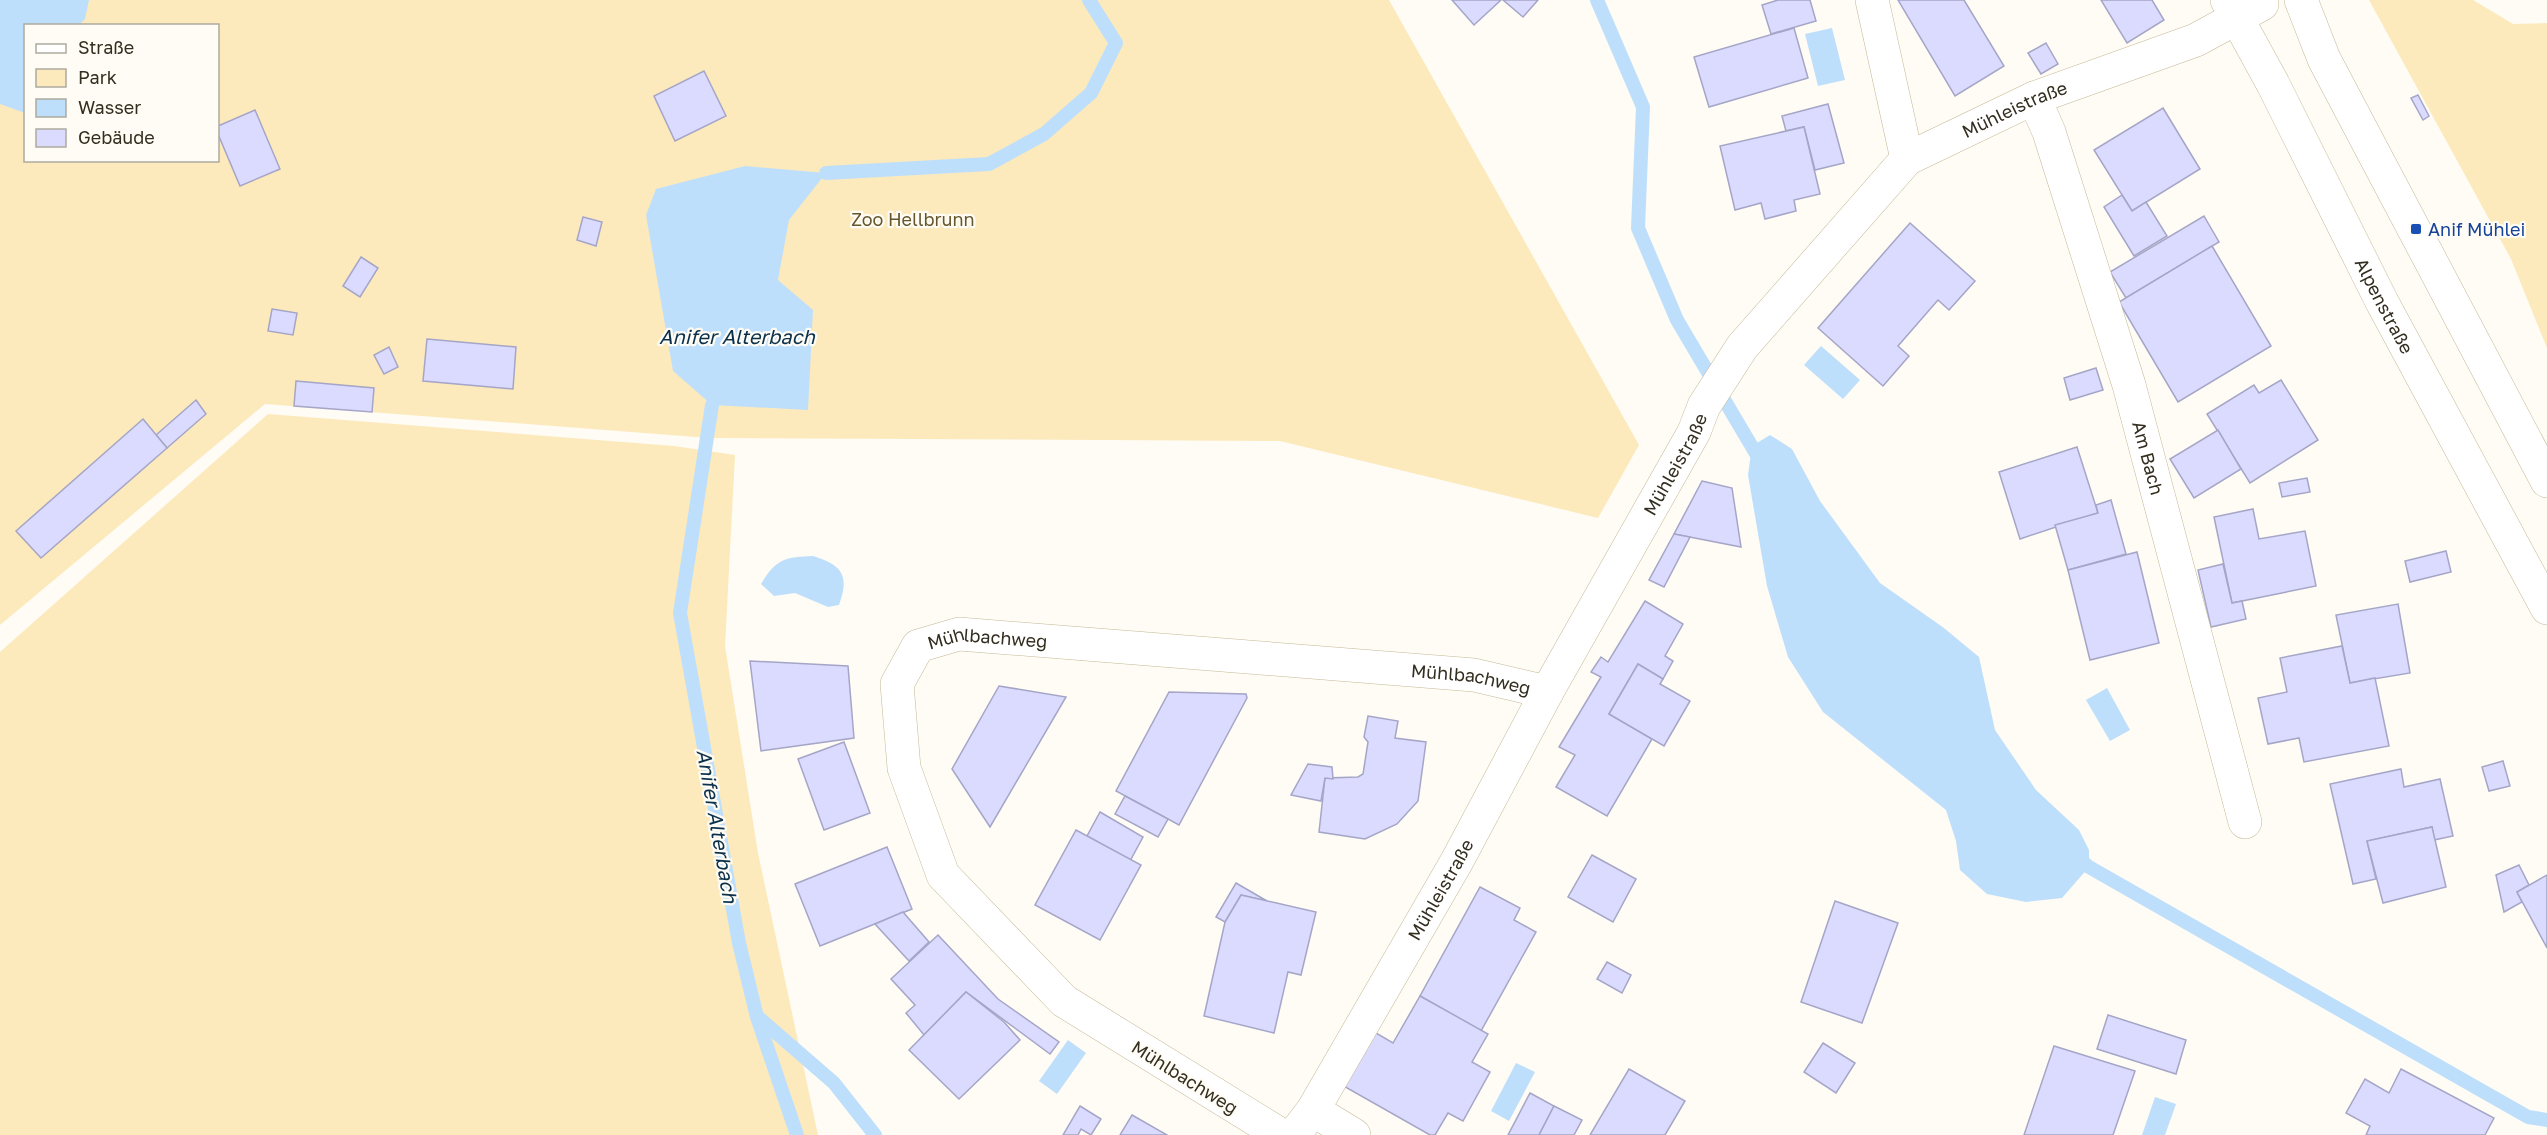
<svg xmlns="http://www.w3.org/2000/svg" width="2547" height="1135" viewBox="0 0 2547 1135" font-family="'Golos Text',sans-serif">
  <style>
    .green { fill: #fceabd; fill-rule: evenodd }
    .water { fill: #bedffb }
    .lines { fill: none; stroke-linecap: round; stroke-linejoin: round }
    .stream { stroke: #bedffb; stroke-width: 14 }
    .building { fill: #dbdbff; stroke: #a5a5c7; stroke-width: 1.5 }
    .street-casing { stroke: #c5b896; stroke-width: 34 }
    .primary-casing { stroke: #c5b896; stroke-width: 34 }
    .street { stroke: #fff; stroke-width: 33 }
    .primary { stroke: #fff; stroke-width: 33 }
    .transit-dot { fill: #1a4fb4; stroke: #fefcf4; stroke-width: 2 }
    .labels { text-anchor: middle; dominant-baseline: central; stroke-width: 4.5; stroke-linejoin: round; paint-order: stroke }
    .street-label { font-size: 18px; fill: #332e20; stroke: #fefcf4 }
    .park-label { font-size: 18px; fill: #66562c; stroke: #fefcf4 }
    .transit-label { font-size: 18px; fill: #164399; stroke: #fefcf4; text-anchor: start }
    .water-label { font-size: 20px; font-style: italic; fill: #0b314c; stroke: #fefcf4 }
  </style>
  <rect width="100%" height="100%" fill="#fefcf4"/>
  <g class="green">
    <path d="M0 0H1389L1639 445 1598 518 1280 441 709 438 265 404 0 625ZM26 26H218V160H26Z"/>
    <polygon points="2369,0 2473,0 2513,24 2547,23 2547,348 2511,259"/>
    <polygon points="268,414 674,446 735,455 725,646 758,853 818,1135 0,1135 0,652"/>
  </g>
  <g class="water">
    <polygon points="0,0 89,0 85,19 79,25 26,26 25,113 0,104"/>
    <polygon points="1832,28 1845,80 1818,86 1805,34"/>
    <polygon points="745,166 826,173 789,220 778,280 813,310 808,410 712,405 673,371 646,215 656,189"/>
    <polygon points="1821,346 1860,380 1843,399 1804,365"/>
    <polygon points="1770,435 1792,449 1820,501 1880,583 1944,628 1979,657 1995,730 2036,790 2079,830 2089,850 2089,867 2062,898 2026,902 1987,894 1960,870 1956,841 1946,810 1823,712 1788,657 1767,586 1748,475 1752,446"/>
    <path d="M813 556C842 565 850 575 839 605L828 607 795 593 774 596 761 584C776 559 785 557 813 556Z"/>
    <polygon points="2107,688 2130,730 2110,741 2086,700"/>
    <polygon points="1068,1040 1086,1053 1057,1094 1039,1081"/>
    <polygon points="1516,1063 1535,1072 1509,1121 1491,1111"/>
    <polygon points="2155,1097 2176,1104 2165,1135 2142,1135"/>
  </g>
  <g class="lines">
    <g class="stream">
      <polyline points="1597,0 1643,107 1638,228 1677,320 1761,462"/>
      <polyline points="826,173 989,164 1044,134 1091,93 1116,43 1089,0"/>
      <polyline points="712,405 680,613 739,943 757,1017 797,1135"/>
      <polyline points="2076,856 2089,867 2528,1117 2547,1120"/>
      <polyline points="759,1018 834,1083 875,1135"/>
    </g>
  </g>
  <g class="building">
    <polygon points="1452,0 1501,0 1474,25"/>
    <polygon points="1503,0 1538,0 1523,17"/>
    <polygon points="1778,0 1810,0 1816,21 1771,34 1762,5"/>
    <polygon points="1898,0 1964,0 2004,66 1955,96"/>
    <polygon points="2101,0 2152,0 2164,20 2127,43"/>
    <polygon points="1794,28 1808,78 1709,107 1694,57"/>
    <polygon points="2046,43 2058,64 2041,74 2028,53"/>
    <polygon points="704,71 726,116 675,141 654,96"/>
    <polygon points="2418,95 2429,116 2423,120 2411,98"/>
    <polygon points="1828,104 1844,163 1815,170 1804,127 1786,131 1782,116"/>
    <polygon points="2163,108 2200,169 2132,211 2094,150"/>
    <polygon points="255,110 280,169 240,186 218,134 218,126"/>
    <polygon points="1804,127 1820,194 1794,200 1796,211 1765,219 1761,203 1735,210 1720,146"/>
    <polygon points="2122,195 2132,211 2146,202 2167,236 2134,256 2104,207"/>
    <polygon points="2204,216 2219,242 2126,298 2110,272"/>
    <polygon points="583,217 602,222 596,246 577,240"/>
    <polygon points="1910,223 1975,281 1949,310 1938,300 1898,346 1909,356 1883,386 1818,328"/>
    <polygon points="2212,246 2271,346 2178,402 2119,302"/>
    <polygon points="361,257 378,268 360,297 343,286"/>
    <polygon points="272,309 297,313 293,335 268,331"/>
    <polygon points="427,339 516,347 513,389 423,381"/>
    <polygon points="389,347 398,367 384,374 374,355"/>
    <polygon points="2096,368 2103,390 2070,400 2064,378"/>
    <polygon points="2281,380 2318,440 2250,483 2207,414 2254,385 2259,393"/>
    <polygon points="296,381 374,388 372,412 294,406"/>
    <polygon points="196,400 206,414 167,448 156,435"/>
    <polygon points="143,419 167,448 41,558 16,531"/>
    <polygon points="2218,430 2241,469 2194,498 2170,459"/>
    <polygon points="2077,447 2098,513 2020,539 1999,472"/>
    <polygon points="2307,478 2310,492 2282,497 2279,483"/>
    <polygon points="1702,481 1732,488 1741,547 1674,534"/>
    <polygon points="2111,500 2126,554 2068,570 2055,525 2098,513 2096,505"/>
    <polygon points="2253,509 2259,539 2305,531 2316,586 2232,603 2214,517"/>
    <polygon points="1674,534 1690,537 1664,587 1649,580"/>
    <polygon points="2446,551 2451,572 2410,582 2405,561"/>
    <polygon points="2137,552 2159,643 2090,660 2068,570"/>
    <polygon points="2223,564 2232,603 2242,601 2246,619 2211,627 2198,570"/>
    <polygon points="1645,601 1683,624 1665,656 1673,661 1663,679 1638,664 1609,714 1652,739 1607,816 1556,787 1575,755 1559,747 1601,677 1591,672 1601,657 1608,662"/>
    <polygon points="2398,604 2410,673 2350,683 2336,615"/>
    <polygon points="2342,646 2350,683 2375,678 2389,746 2304,762 2299,738 2268,744 2258,698 2287,692 2280,658"/>
    <polygon points="750,661 848,666 854,738 761,751"/>
    <polygon points="1638,664 1663,679 1660,684 1690,701 1664,746 1609,714"/>
    <polygon points="999,686 1066,697 990,827 952,769"/>
    <polygon points="1169,692 1246,694 1247,698 1179,825 1116,791"/>
    <polygon points="1368,716 1398,721 1395,738 1426,742 1418,801 1397,824 1365,839 1319,832 1325,778 1358,777 1363,774 1368,742 1364,737"/>
    <polygon points="844,742 870,813 824,830 798,759"/>
    <polygon points="2503,761 2510,786 2489,791 2482,767"/>
    <polygon points="1308,764 1332,767 1333,779 1325,778 1321,801 1291,795"/>
    <polygon points="2401,769 2404,787 2440,779 2453,836 2434,840 2432,827 2367,841 2376,879 2353,884 2330,784"/>
    <polygon points="1125,796 1168,819 1158,837 1115,814"/>
    <polygon points="1100,812 1143,837 1130,861 1087,836"/>
    <polygon points="2432,827 2446,887 2383,903 2367,841"/>
    <polygon points="1076,830 1141,865 1100,940 1035,905"/>
    <polygon points="887,847 912,909 820,946 795,884"/>
    <polygon points="1592,855 1636,879 1613,922 1568,897"/>
    <polygon points="2519,865 2529,885 2517,892 2522,902 2504,912 2496,875"/>
    <polygon points="2547,875 2547,948 2517,892"/>
    <polygon points="1236,883 1267,901 1241,895 1225,922 1216,917"/>
    <polygon points="1480,887 1520,908 1514,920 1536,932 1481,1031 1420,996"/>
    <polygon points="1241,895 1316,912 1301,975 1288,972 1274,1033 1204,1016 1225,922"/>
    <polygon points="1835,901 1898,923 1862,1023 1801,1002"/>
    <polygon points="903,912 929,942 909,961 875,924"/>
    <polygon points="938,935 998,999 1059,1042 1050,1054 966,992 924,1035 906,1013 915,1005 891,979"/>
    <polygon points="1607,962 1631,975 1622,993 1597,979"/>
    <polygon points="966,992 1004,1022 1020,1040 959,1099 909,1050"/>
    <polygon points="1420,996 1488,1034 1472,1062 1490,1072 1463,1121 1448,1113 1435,1135 1430,1135 1340,1084 1371,1030 1393,1043"/>
    <polygon points="2108,1015 2186,1040 2176,1074 2097,1049"/>
    <polygon points="1823,1043 1855,1063 1836,1093 1804,1072"/>
    <polygon points="2054,1046 2135,1071 2113,1135 2024,1135"/>
    <polygon points="1629,1069 1685,1101 1665,1135 1590,1135"/>
    <polygon points="2401,1069 2494,1118 2485,1135 2366,1135 2370,1126 2346,1113 2365,1079 2389,1093"/>
    <polygon points="1530,1093 1554,1106 1539,1135 1508,1135"/>
    <polygon points="1080,1106 1101,1119 1091,1135 1081,1129 1078,1135 1063,1135"/>
    <polygon points="1554,1106 1582,1120 1574,1135 1539,1135"/>
    <polygon points="1132,1115 1167,1135 1120,1135"/>
  </g>
  <g class="lines">
    <defs>
      <g id="street">
        <polyline points="1872,0 1907,159"/>
        <path id="s1" d="M2034 98 2049 132 2129 385 2245 822"/>
        <polyline points="1313,1110 1354,1135"/>
        <path id="s2" d="M1281 1135 1064 1001 943 875 904 768 897 684 918 646 959 634 1474 675 1547 692"/>
        <path id="s3" d="M1294 1135 1313 1110 1457 861 1547 692 1694 432 1704 406 1742 347 1907 159 2034 98 2196 40 2262 4"/>
      </g>
      <g id="primary">
        <path id="s4" d="M2227 0 2273 84 2382 302 2547 608"/>
        <polyline points="2301,0 2324,59 2547,481"/>
      </g>
    </defs>
    <use href="#street" class="street-casing"/>
    <use href="#primary" class="primary-casing"/>
    <use href="#street" class="street"/>
    <use href="#primary" class="primary"/>
  </g>
  <rect class="transit-dot" x="2410" y="223" width="12" height="12" rx="3"/>
  <g class="labels">
    <g class="street-label">
      <text stroke="none"><textPath href="#s3" startOffset="1276">Mühleistraße</textPath></text>
      <text stroke="none"><textPath href="#s4" startOffset="344">Alpenstraße</textPath></text>
      <text stroke="none"><textPath href="#s1" startOffset="378">Am Bach</textPath></text>
      <text stroke="none"><textPath href="#s3" startOffset="772">Mühleistraße</textPath></text>
      <text stroke="none"><textPath href="#s2" startOffset="742">Mühlbachweg</textPath></text>
      <text stroke="none"><textPath href="#s2" startOffset="1228">Mühlbachweg</textPath></text>
      <text stroke="none"><textPath href="#s3" startOffset="286">Mühleistraße</textPath></text>
      <text transform="translate(1185 1077) rotate(32)">Mühlbachweg</text>
    </g>
    <g class="park-label">
      <text x="913" y="219">Zoo Hellbrunn</text>
    </g>
    <g class="transit-label">
      <text x="2428" y="229">Anif Mühlei</text>
    </g>
    <g class="water-label">
      <text x="737" y="336">Anifer Alterbach</text>
      <text transform="translate(718 826) rotate(80)">Anifer Alterbach</text>
    </g>
  </g>
  <rect x="24" y="24" width="195" height="138" fill="#fefcf4" stroke="#adaa9f" stroke-width="1.5"/>
  <rect x="36" y="44" width="30" height="9" fill="#ffffff" stroke="#adaa9f" stroke-width="1.5"/>
  <text x="78" y="54" font-size="18" fill="#332e20">Straße</text>
  <rect x="36" y="69" width="30" height="18" fill="#fceabd" stroke="#adaa9f" stroke-width="1.5"/>
  <text x="78" y="84" font-size="18" fill="#332e20">Park</text>
  <rect x="36" y="99" width="30" height="18" fill="#bedffb" stroke="#adaa9f" stroke-width="1.5"/>
  <text x="78" y="114" font-size="18" fill="#332e20">Wasser</text>
  <rect x="36" y="129" width="30" height="18" fill="#dbdbff" stroke="#adaa9f" stroke-width="1.5"/>
  <text x="78" y="144" font-size="18" fill="#332e20">Gebäude</text>
</svg>
